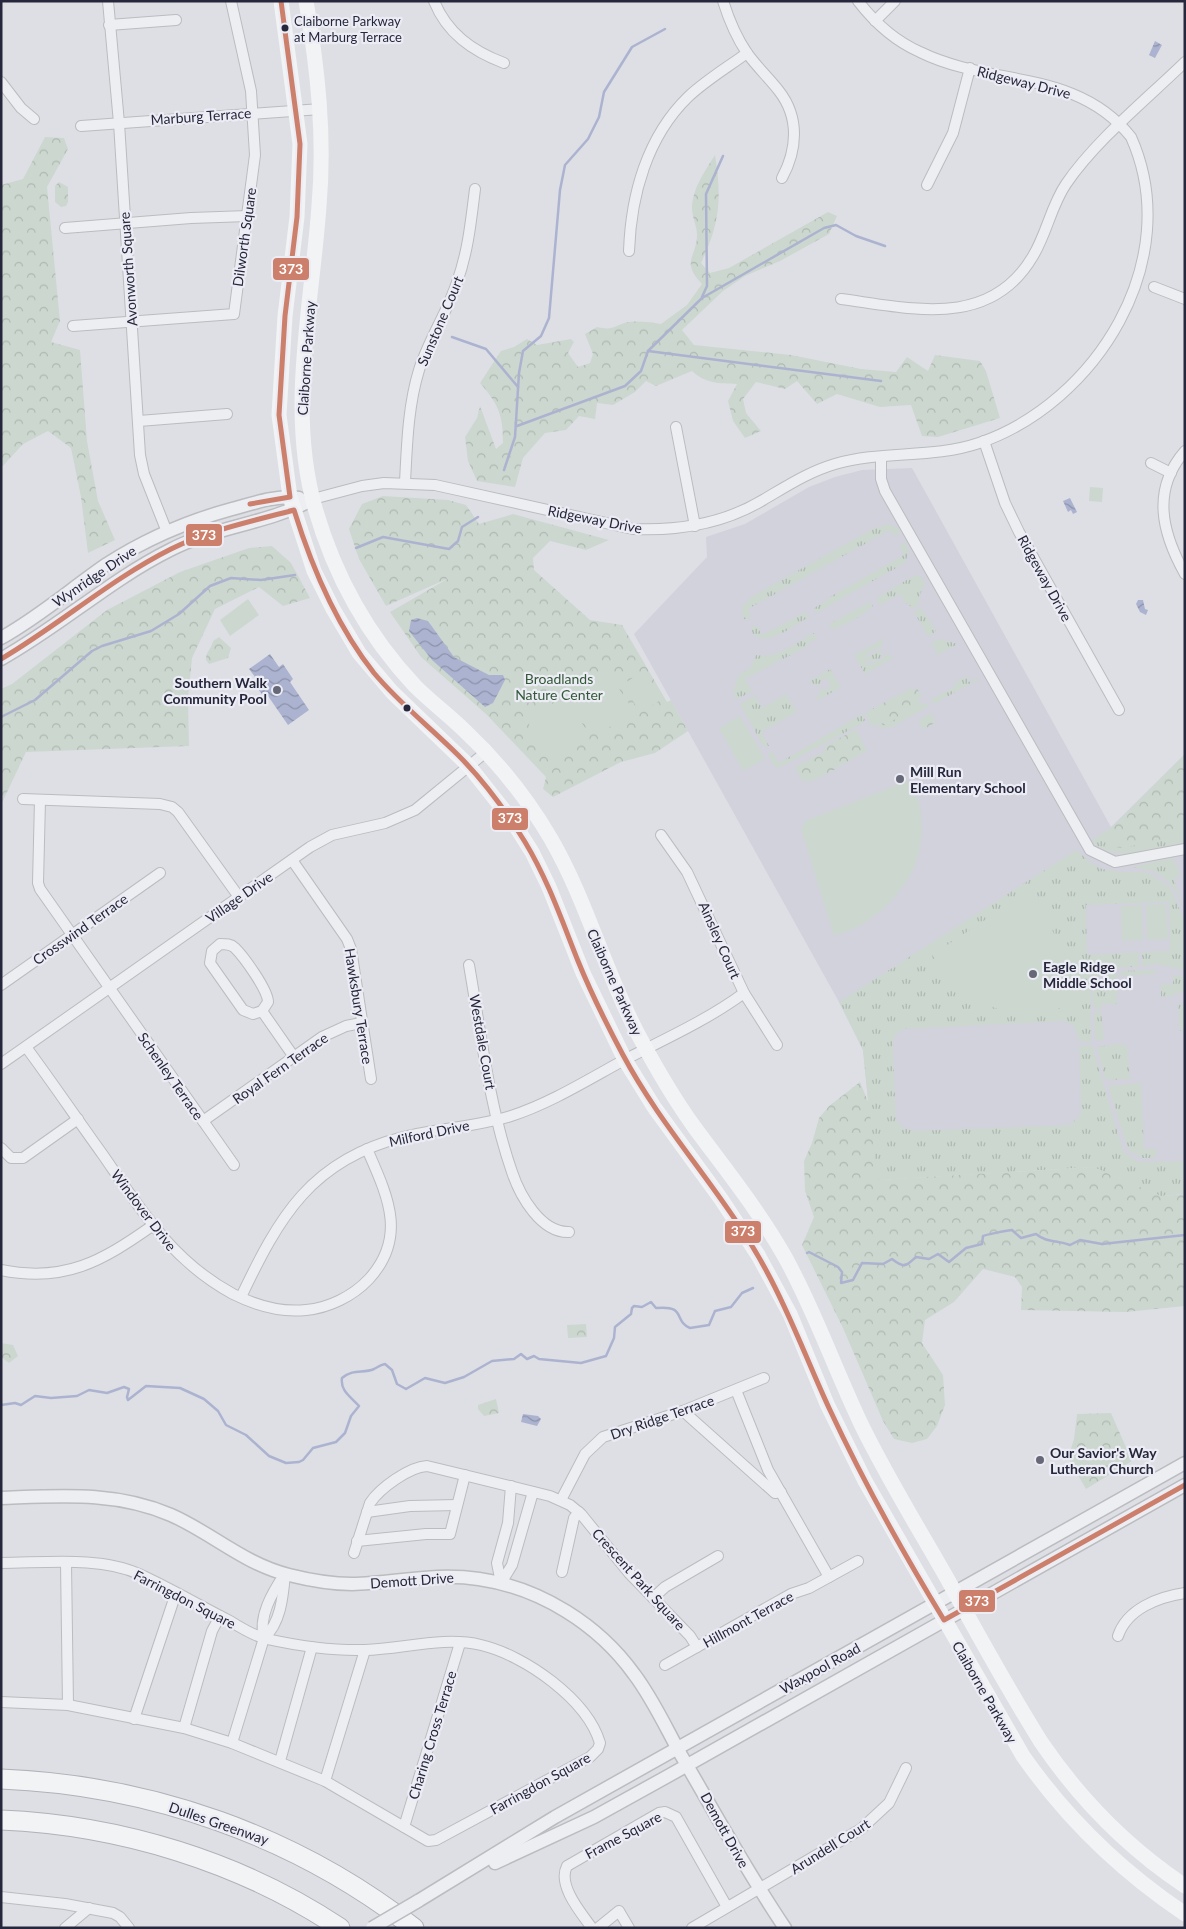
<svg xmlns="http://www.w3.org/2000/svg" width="1186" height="1929" viewBox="0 0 1186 1929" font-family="Lato,sans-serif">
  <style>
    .built { fill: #d2d2dc }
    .grass { fill: url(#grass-tufts) }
    .forest { fill: url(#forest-crowns) }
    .pitch { fill: #ccd7cf }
    .water { fill: url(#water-waves) }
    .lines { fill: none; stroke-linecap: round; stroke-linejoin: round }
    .stream { stroke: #acb3d0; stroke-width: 2.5 }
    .minor-casing { stroke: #bbbcc0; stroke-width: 12 }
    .tertiary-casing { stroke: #bbbcc0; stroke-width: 15 }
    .motorway-casing { stroke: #b0b1b9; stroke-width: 21 }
    .minor { stroke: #edeef1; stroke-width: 10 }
    .tertiary { stroke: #edeef1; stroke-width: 12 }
    .secondary { stroke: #f2f3f5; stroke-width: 15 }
    .motorway { stroke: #f2f3f5; stroke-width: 19 }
    .tertiary-bridge-casing { stroke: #bbbcc0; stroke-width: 15; stroke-linecap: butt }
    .tertiary-bridge { stroke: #edeef1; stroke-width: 12 }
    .bus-1-casing { stroke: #ebecf4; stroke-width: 9 }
    .bus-1 { stroke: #cc7f6b; stroke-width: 5 }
    .bus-dot { fill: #26273c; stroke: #ebecf4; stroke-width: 2 }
    .poi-dot { fill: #666777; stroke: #ebecf4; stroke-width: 2 }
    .labels { text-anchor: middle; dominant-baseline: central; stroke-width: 4.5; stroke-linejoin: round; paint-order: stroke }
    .bus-label { font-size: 13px; fill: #26273c; stroke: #ebecf4; text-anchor: start }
    .street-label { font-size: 14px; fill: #26273c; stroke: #ebecf4 }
    .park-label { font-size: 14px; fill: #335837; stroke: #ebecf4 }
    .poi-label { font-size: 14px; font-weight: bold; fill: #26273c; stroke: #ebecf4; text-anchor: start }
    .line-badge { stroke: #ebecf4; stroke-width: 2 }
    .badge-label { font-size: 14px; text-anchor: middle; font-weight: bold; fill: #fff }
  </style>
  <defs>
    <pattern id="grass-tufts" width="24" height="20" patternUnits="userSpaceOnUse" patternTransform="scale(1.25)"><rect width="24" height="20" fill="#ccd7cf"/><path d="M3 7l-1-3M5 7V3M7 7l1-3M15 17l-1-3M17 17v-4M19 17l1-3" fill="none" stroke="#afb9b3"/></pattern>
    <pattern id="forest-crowns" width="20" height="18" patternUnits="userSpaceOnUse" patternTransform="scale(1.25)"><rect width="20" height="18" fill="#ccd7cf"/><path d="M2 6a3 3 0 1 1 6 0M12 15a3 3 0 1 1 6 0" fill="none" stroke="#afb9b3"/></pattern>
    <pattern id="water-waves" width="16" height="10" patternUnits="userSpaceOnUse" patternTransform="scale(1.25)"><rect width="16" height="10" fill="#acb3d0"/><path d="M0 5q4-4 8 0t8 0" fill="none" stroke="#8c92aa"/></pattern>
  </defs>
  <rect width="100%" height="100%" fill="#dedfe4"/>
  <polygon class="built" points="912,468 1111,827 1185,754 1185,1194 1161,1196 1093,1167 876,1180 863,1050 839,1002 634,634 707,557 706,537 745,524 809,487 835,477 862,470"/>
  <g class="grass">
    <polygon points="890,524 900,530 899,534 894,536 890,530 748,609 751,617 746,620 743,618 742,607 751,597 874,528"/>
    <polygon points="905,542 909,551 905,563 816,613 814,608 829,599 828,598 904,555 899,546"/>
    <polygon points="915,575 922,577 925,583 920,595 919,605 912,609 908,603 906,604 900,594 880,605 876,599 878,597"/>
    <polygon points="869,602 873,606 854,620 832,630 829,624"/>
    <polygon points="921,608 936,631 928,637 914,612"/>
    <path d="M806 612 809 617C794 625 764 651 751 631L752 627 756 625 762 635Z"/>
    <path d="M814 633 817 638 807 644 808 646 745 679 752 691 738 699 733 694 738 676 751 667 756 655C777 659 797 642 814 633Z"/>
    <polygon points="884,638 881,645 882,650 876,649 867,653 866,663 869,665 884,658 884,654 895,657 865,674 854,655"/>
    <polygon points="939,639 958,644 938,655 931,643"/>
    <polygon points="878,651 882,654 881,658 871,662 867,661 868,656"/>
    <polygon points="830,669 841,687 817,701 820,689 828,690 830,683 826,679 822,679 819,687 809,681"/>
    <polygon points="966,676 969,682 978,677 979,679 934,704 930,700 955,687 954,683"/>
    <polygon points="786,694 797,712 761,732 769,746 763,746 740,704 755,695 762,708"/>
    <polygon points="920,703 927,704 928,707 890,728 879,728 880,723 884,725"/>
    <polygon points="874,708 881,721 878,727 870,724 865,713"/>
    <polygon points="862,714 865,720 863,723 778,768 775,767 768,755 771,750 779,763"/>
    <path d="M1108 833 1116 847 1122 848 1185 834V842C1151 850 1120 865 1090 841Z"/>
    <path d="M1076 850 1090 862 1102 869 1121 872H1147L1170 887 1185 922 1183 970 1158 964 1142 966V952L1170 951 1169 902 1086 905 1087 955 1139 952V967C1119 967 1102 966 1091 986V1042L1079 1041 1074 1026 1064 1021 903 1029 895 1035 893 1046 896 1119 903 1128 913 1131 1069 1125 1080 1116 1081 1109 1079 1046 1092 1045 1123 1151 1138 1162 1185 1161V1193L1161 1196 1093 1167 876 1180 863 1050 839 1002Z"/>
    <path d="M1169 858 1175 861 1181 876 1174 879 1185 914C1178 894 1172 880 1152 871 1146 869 1138 869 1133 867Z"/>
    <polygon points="1154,970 1156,974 1121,976 1122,971"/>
    <path d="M1115 972 1117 974V1004H1101V1009H1096C1086 994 1099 975 1115 972Z"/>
    <polygon points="1173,975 1184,977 1184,992 1174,994 1174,996 1161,997 1161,984 1173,984"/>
    <polygon points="1178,1003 1184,1005 1184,1031 1180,1031"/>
    <polygon points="1096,1011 1101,1011 1104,1041 1095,1039 1094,1013"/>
    <polygon points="1117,1044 1127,1045 1130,1079 1108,1080 1105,1078 1097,1047"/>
    <polygon points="1141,1083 1144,1149 1157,1149 1155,1158 1142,1158 1128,1150 1108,1086"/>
  </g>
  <g class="forest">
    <polygon points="45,137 64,138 68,149 47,187 60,321 51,342 80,350 87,441 98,501 115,540 88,553 81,497 71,448 48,431 23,444 1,468 1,185 23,179"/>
    <path d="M715 155C722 198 720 223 701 263L710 273 729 268 828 212 837 216 829 234 780 261 745 276 723 291 682 330 694 345 791 355 861 369 896 372 907 357 928 371 935 355 980 361 986 371 1000 418 938 437 922 436 911 405 880 407 837 394 817 404 797 381 785 389 756 382 743 399 746 413 761 431 745 438 733 421 728 401 737 384C718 383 706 384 692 371L656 386 646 381 635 392 613 405 597 403 595 419 579 416 566 430 545 433 523 458 515 487 477 481 468 461 465 437 477 418 480 406 496 449 503 443C503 414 498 404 480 383L501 351 514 347 527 339 537 345 571 339 574 342 568 353 578 367 590 363 593 354 585 334 597 327C612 330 611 328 624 323 635 320 649 322 661 324L687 305 702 284C680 261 697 257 697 235 697 226 692 217 692 208 692 189 705 171 715 155Z"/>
    <polygon points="59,182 68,187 68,202 66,206 61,207 55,202 55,186"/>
    <polygon points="383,496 448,500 466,505 479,524 513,514 609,540 586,550 550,541 533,558 534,570 590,620 622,625 667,702 671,700 688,731 655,753 621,762 553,797 543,789 546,777 486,714 421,657 390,612 449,578 386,606 359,559 349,529 362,504"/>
    <polygon points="272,546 291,563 310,598 283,606 259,587 215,609 192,658 188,699 189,746 26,752 1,805 1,689 12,684 107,610 180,572 249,548"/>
    <path d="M219 637 231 648 228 658 209 664 206 660C205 653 212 648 213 641Z"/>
    <polygon points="911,688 912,690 917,688 922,697 918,699 921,705 883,726 874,708"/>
    <polygon points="931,713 936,722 923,730 918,720"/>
    <polygon points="856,729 867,751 836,768 827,753 836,769 814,780 803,782 795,767 825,751 824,747"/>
    <polygon points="1185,754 1185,834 1122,848 1116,847 1108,833 1099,838 1097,836 1112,827"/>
    <polygon points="860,1082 869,1104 877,1180 1093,1167 1161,1196 1185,1194 1185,1306 1126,1312 1021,1310 1022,1287 1015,1277 983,1269 954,1302 925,1320 922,1343 943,1375 945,1405 937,1426 927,1439 912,1443 894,1439 883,1421 843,1328 802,1245 814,1217 805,1191 804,1161 812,1143 819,1118 829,1106"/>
    <polygon points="586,1324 587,1337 568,1338 567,1325"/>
    <polygon points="1,1343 13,1345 18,1356 9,1363 1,1357"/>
    <polygon points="496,1399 499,1413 484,1416 478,1409 478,1405"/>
    <polygon points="1111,1413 1132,1461 1086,1489 1068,1458 1074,1439 1077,1414"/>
  </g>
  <g class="pitch">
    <polygon points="1090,487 1103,488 1102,502 1089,501"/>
    <polygon points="248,599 259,615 230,636 220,620"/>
    <polygon points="603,673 608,673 632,708 630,714 600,733 594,732 571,697 572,693"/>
    <polygon points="641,673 659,701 640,713 623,684"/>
    <polygon points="561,698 566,700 590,735 588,740 558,760 552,760 529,725 530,719"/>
    <polygon points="740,716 765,759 743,771 719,728"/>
    <path d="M907 781C911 788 916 794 918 801 921 807 921 814 921 820 926 863 900 900 866 922 856 929 844 932 834 936L801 829 805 821Z"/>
    <path d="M1026 893 1035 895 1085 997C1020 1032 974 1010 932 955Z"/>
    <polygon points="1166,904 1168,939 1147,940 1146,905"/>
    <polygon points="1142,905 1143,940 1122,941 1121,906"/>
  </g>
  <g class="water">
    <polygon points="1155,41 1162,45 1155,58 1149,55"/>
    <polygon points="1070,498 1077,512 1073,514 1071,510 1068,512 1063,501"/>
    <polygon points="1138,600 1143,600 1145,609 1148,610 1146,615 1140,612 1136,604"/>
    <polygon points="417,618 428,621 454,657 489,675 503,675 505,680 493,703 485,707 432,660 409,631 411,620"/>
    <polygon points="270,654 279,667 283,664 293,679 290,682 309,710 288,725 268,696 265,698 254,684 258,681 249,669"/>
    <polygon points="523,1414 538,1416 541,1419 537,1426 521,1422"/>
  </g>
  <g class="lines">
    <g class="stream">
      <polyline points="702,297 707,286 706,194 723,156"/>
      <polyline points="452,337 486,349 518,387"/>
      <polyline points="648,351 881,381"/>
      <polyline points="517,426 625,386 641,371 648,351 702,298 824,228 836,225 856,236 885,246"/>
      <polyline points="504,470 515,437 519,373 523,351 541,336 549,318 560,190 565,165 588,139 599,117 604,92 632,47 665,29"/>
      <polyline points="356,548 383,537 449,549 458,541 462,527 478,517"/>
      <polyline points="1,717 35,700 92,651 102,646 151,631 179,614 210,586 231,578 261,580 295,575"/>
      <path d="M807 1253 809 1252 838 1267 842 1272 841 1283 853 1280 862 1263 883 1264 892 1259C905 1269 906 1266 916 1257L929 1259 938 1254 949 1262 966 1248 982 1244 983 1236C985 1235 1008 1230 1012 1230L1021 1238 1036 1234C1047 1243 1057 1240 1070 1245L1080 1240 1102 1244 1185 1235"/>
      <path d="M1 1405 15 1403 21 1405 35 1396 51 1398 77 1396 89 1390 107 1393 124 1387 129 1389 127 1397 128 1400 146 1386 180 1388 204 1399 218 1411 226 1425 246 1435 269 1456 286 1463 299 1462 303 1460 313 1448 336 1442 345 1433 351 1416 359 1406C351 1397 340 1391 342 1378 354 1368 363 1374 374 1369 378 1367 380 1365 385 1364L392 1370 397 1384 406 1389 425 1378 445 1383 464 1377 492 1361 514 1359 521 1354 527 1359 534 1356 539 1359 581 1363 606 1356 614 1338 615 1327 631 1314 632 1308 634 1306 642 1307 651 1302 656 1308C687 1305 673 1321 690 1328L709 1325 715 1311 731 1307 742 1293 753 1288"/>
    </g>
    <defs>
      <g id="minor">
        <polyline points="108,1 119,123 140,455 144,474 167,532"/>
        <path d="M434 1C447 33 472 51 504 63"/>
        <path d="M723 1C729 20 736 37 747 53 757 67 769 78 779 91 800 118 797 150 782 178"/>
        <polyline points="875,21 895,1"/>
        <polyline points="109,25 176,20"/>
        <polyline points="1,82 21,108 34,119"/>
        <polyline points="81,126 321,109"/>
        <polyline points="927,185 953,133 970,68"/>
        <polyline points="65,228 191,218 248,216"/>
        <path d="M629 251C631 195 647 137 688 97 706 80 728 67 747 53"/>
        <polyline points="1154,287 1185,299"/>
        <path d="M841 299C910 308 990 330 1033 256 1047 233 1051 206 1066 184 1096 140 1147 99 1185 62"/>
        <polyline points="73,326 234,314 255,155 251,91 231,1"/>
        <polyline points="139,421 227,414"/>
        <polyline points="676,427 695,526"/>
        <polyline points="984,441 1005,503 1019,532 1119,710"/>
        <path d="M1185 451C1151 490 1162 533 1185 574"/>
        <polyline points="881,457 881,479 885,491 1090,850 1115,862 1185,849"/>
        <polyline points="1151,463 1171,473"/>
        <path d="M405 482C407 444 408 406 419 370 429 339 447 313 457 282 468 252 471 221 475 189"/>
        <path d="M313 499 362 486 384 483 435 485 633 529C679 531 723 524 763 500 787 486 808 472 835 464 882 450 932 459 979 443 1096 403 1186 260 1131 137 1076 68 991 87 920 52 895 41 875 23 858 1"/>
        <polyline points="23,799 160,804 172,807 178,812 239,897"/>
        <polyline points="40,800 38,883 40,889 234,1165"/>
        <polyline points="661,835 687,872 744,993 777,1045"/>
        <polyline points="292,860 347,939 351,949 371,1079"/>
        <path d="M220 944C226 944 231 944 235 948 244 957 268 990 268 1002L262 1011 253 1014 243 1010 210 963 212 951Z"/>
        <path d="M469 965C481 1033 489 1106 512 1172 520 1196 541 1233 569 1232"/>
        <polyline points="1,985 160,873"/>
        <polyline points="262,1011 294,1057"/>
        <path d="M26 1047C52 1082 77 1119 103 1155 141 1210 172 1261 233 1294 257 1306 280 1313 306 1310 329 1308 353 1296 369 1279 408 1236 387 1195 367 1149"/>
        <polyline points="1,1064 310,847 332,835 385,823 415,810 486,752"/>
        <polyline points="203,1121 322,1037 346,1026 361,1023"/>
        <polyline points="1,1148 11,1158 23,1158 78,1119"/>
        <path d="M1 1270C65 1283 102 1261 152 1226"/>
        <path d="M241 1297C279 1217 311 1160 403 1137 438 1128 476 1127 511 1116 551 1103 589 1079 626 1059 665 1039 709 1019 744 993"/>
        <polyline points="736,1390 768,1470 829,1577"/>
        <polyline points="683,1411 775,1493 781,1492"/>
        <polyline points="511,1486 508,1523 497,1563 501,1583 512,1565 533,1492"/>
        <polyline points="561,1500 585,1454 603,1437 683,1411 764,1378"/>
        <polyline points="367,1512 410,1506 457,1505"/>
        <polyline points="357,1541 426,1534 450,1534 465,1475"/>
        <path d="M354 1553 370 1503C380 1488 409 1467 427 1466L550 1496 570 1505 581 1514 629 1573 690 1636 697 1647"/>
        <path d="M1 1563C43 1563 101 1556 139 1574 170 1588 200 1606 230 1621 241 1628 254 1636 267 1639 299 1646 332 1651 365 1650 403 1649 443 1636 481 1645 524 1655 587 1699 600 1743L598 1749 590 1757 436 1840 428 1841 325 1781 232 1743 184 1728 68 1705 1 1702"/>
        <polyline points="66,1563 68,1705"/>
        <polyline points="562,1572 574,1518 579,1512"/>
        <polyline points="653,1598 665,1587 718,1556"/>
        <path d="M1118 1636C1127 1609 1158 1597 1185 1593"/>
        <path d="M264 1638C258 1617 272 1593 284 1575"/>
        <polyline points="665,1665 791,1594 809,1588 858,1561"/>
        <polyline points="134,1719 176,1593"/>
        <polyline points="184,1728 212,1631 220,1616"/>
        <path d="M232 1743 264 1638C281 1623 283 1596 285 1574"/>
        <polyline points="280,1761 312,1647"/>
        <polyline points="325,1781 365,1650"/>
        <polyline points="404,1827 460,1643"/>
        <polyline points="1,1897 65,1904 113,1913 120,1917 129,1928"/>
        <polyline points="65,1928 89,1908"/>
        <path d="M592 1928C581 1913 557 1885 567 1866L659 1813 665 1812 676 1817 727 1907"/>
        <polyline points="598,1928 619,1911 629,1928"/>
        <polyline points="692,1928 861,1829 889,1803 906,1768"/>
      </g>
      <g id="tertiary">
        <path d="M1 638C39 617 72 588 107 564 146 539 188 521 232 509 254 503 277 495 299 498"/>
        <path d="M1 659C60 626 110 580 170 550 216 526 269 524 313 499"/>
        <path d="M1 1498C60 1496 115 1491 171 1515 212 1533 244 1564 289 1575 309 1580 330 1584 352 1584 395 1583 435 1572 479 1579 540 1588 598 1624 634 1674 653 1699 666 1728 681 1755 715 1813 747 1872 785 1928"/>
        <polyline points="495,1863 594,1817 668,1776 1185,1485"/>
        <polyline points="418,1901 555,1817 1185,1463"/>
      </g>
      <g id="motorway">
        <path d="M1 1779C151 1785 296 1836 414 1928"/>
        <path d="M1 1820C120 1825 241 1862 340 1928"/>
      </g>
    </defs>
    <use href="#minor" class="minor-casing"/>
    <use href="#tertiary" class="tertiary-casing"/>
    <use href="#motorway" class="motorway-casing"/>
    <use href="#minor" class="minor"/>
    <use href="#tertiary" class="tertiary"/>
    <g class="secondary">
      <path d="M281 1 300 144 297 217 285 316 279 415 290 497 314 571 333 609 359 653 392 692 469 766 511 819 532 852 549 887 583 973 625 1060 654 1107 721 1199 758 1255 790 1314 827 1404 865 1481 1023 1756C1067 1819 1121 1871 1185 1914"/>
      <path d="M306 1C318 70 325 137 319 206 312 306 287 409 315 508 334 574 368 636 415 686 431 702 450 716 466 732 499 763 528 800 551 839 587 901 605 973 639 1036 656 1068 674 1099 695 1128 726 1170 759 1211 785 1257 815 1311 835 1370 862 1426 888 1479 919 1529 948 1580 978 1635 1008 1689 1041 1742 1079 1798 1128 1848 1185 1886"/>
    </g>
    <use href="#motorway" class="motorway"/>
    <defs>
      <polyline id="tertiary-bridge" points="372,1928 418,1901"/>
    </defs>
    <use href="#tertiary-bridge" class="tertiary-bridge-casing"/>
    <use href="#tertiary-bridge" class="tertiary-bridge"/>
    <defs>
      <g id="bus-1">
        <polyline points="250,504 290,497 279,415 285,316 297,217 300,144 281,1"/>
        <path d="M1 659C59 625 111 579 171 549 209 530 253 521 294 510 312 568 336 625 374 673 399 703 430 727 458 755 484 781 506 811 525 842 548 880 562 921 578 961 591 993 607 1025 623 1055 664 1132 726 1195 767 1272 791 1316 808 1363 829 1408 863 1481 902 1551 944 1620L1185 1485"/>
      </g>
    </defs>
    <use href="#bus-1" class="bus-1-casing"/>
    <use href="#bus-1" class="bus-1"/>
  </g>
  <g class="bus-dot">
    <circle cx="285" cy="28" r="4.5"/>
    <circle cx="407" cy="708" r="4.5"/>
  </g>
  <g class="poi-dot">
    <circle cx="277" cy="690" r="5"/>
    <circle cx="900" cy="779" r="5"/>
    <circle cx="1033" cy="974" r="5"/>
    <circle cx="1040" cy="1460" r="5"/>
  </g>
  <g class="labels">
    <g class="bus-label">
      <text x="294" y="21">Claiborne Parkway<tspan x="294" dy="16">at Marburg Terrace</tspan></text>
    </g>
    <g class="street-label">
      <text transform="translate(1024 82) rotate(14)">Ridgeway Drive</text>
      <text transform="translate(201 116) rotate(-4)">Marburg Terrace</text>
      <text transform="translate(244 237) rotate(-82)">Dilworth Square</text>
      <text transform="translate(128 269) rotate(-94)">Avonworth Square</text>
      <text transform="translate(440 321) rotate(-67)">Sunstone Court</text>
      <text transform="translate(306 358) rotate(-86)">Claiborne Parkway</text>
      <text transform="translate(595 519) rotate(11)">Ridgeway Drive</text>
      <text transform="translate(94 576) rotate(-34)">Wynridge Drive</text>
      <text transform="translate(1045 578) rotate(61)">Ridgeway Drive</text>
      <text transform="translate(239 897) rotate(-35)">Village Drive</text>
      <text transform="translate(80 929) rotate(-35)">Crosswind Terrace</text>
      <text transform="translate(720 940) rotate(66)">Ainsley Court</text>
      <text transform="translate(615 982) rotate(66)">Claiborne Parkway</text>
      <text transform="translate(359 1006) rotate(81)">Hawksbury Terrace</text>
      <text transform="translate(483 1042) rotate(80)">Westdale Court</text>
      <text transform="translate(280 1068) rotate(-35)">Royal Fern Terrace</text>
      <text transform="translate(171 1076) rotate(55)">Schenley Terrace</text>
      <text transform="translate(429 1133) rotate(-12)">Milford Drive</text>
      <text transform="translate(144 1210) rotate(53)">Windover Drive</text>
      <text transform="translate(662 1417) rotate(-19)">Dry Ridge Terrace</text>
      <text transform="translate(639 1579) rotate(48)">Crescent Park Square</text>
      <text transform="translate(412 1580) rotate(-4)">Demott Drive</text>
      <text transform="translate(185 1599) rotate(27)">Farringdon Square</text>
      <text transform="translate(748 1619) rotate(-29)">Hillmont Terrace</text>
      <text transform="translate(820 1668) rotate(-29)">Waxpool Road</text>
      <text transform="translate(985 1692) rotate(60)">Claiborne Parkway</text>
      <text transform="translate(432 1735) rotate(-73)">Charing Cross Terrace</text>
      <text transform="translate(540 1783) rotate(-29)">Farringdon Square</text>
      <text transform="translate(219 1823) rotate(19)">Dulles Greenway</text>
      <text transform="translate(725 1830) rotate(61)">Demott Drive</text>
      <text transform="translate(623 1835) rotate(-28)">Frame Square</text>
      <text transform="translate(830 1846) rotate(-32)">Arundell Court</text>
    </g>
    <g class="park-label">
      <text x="559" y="678">Broadlands<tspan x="559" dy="16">Nature Center</tspan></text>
    </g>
    <g class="poi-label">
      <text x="267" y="682" text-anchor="end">Southern Walk<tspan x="267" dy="16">Community Pool</tspan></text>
      <text x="910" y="771">Mill Run<tspan x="910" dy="16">Elementary School</tspan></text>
      <text x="1043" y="966">Eagle Ridge<tspan x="1043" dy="16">Middle School</tspan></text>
      <text x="1050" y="1452">Our Savior's Way<tspan x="1050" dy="16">Lutheran Church</tspan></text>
    </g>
  </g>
  <g class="line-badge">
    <rect x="272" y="257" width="38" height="24" rx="5" fill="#cc7f6b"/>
    <rect x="185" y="523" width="38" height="24" rx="5" fill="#cc7f6b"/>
    <rect x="491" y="807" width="38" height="24" rx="5" fill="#cc7f6b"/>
    <rect x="724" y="1220" width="38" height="24" rx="5" fill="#cc7f6b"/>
    <rect x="958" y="1589" width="38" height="24" rx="5" fill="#cc7f6b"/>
  </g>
  <g class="badge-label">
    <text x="291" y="274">373</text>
    <text x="204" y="540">373</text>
    <text x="510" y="823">373</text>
    <text x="743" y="1236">373</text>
    <text x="977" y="1606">373</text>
  </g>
  <rect width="1186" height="1929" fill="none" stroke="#26273c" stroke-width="5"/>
</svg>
